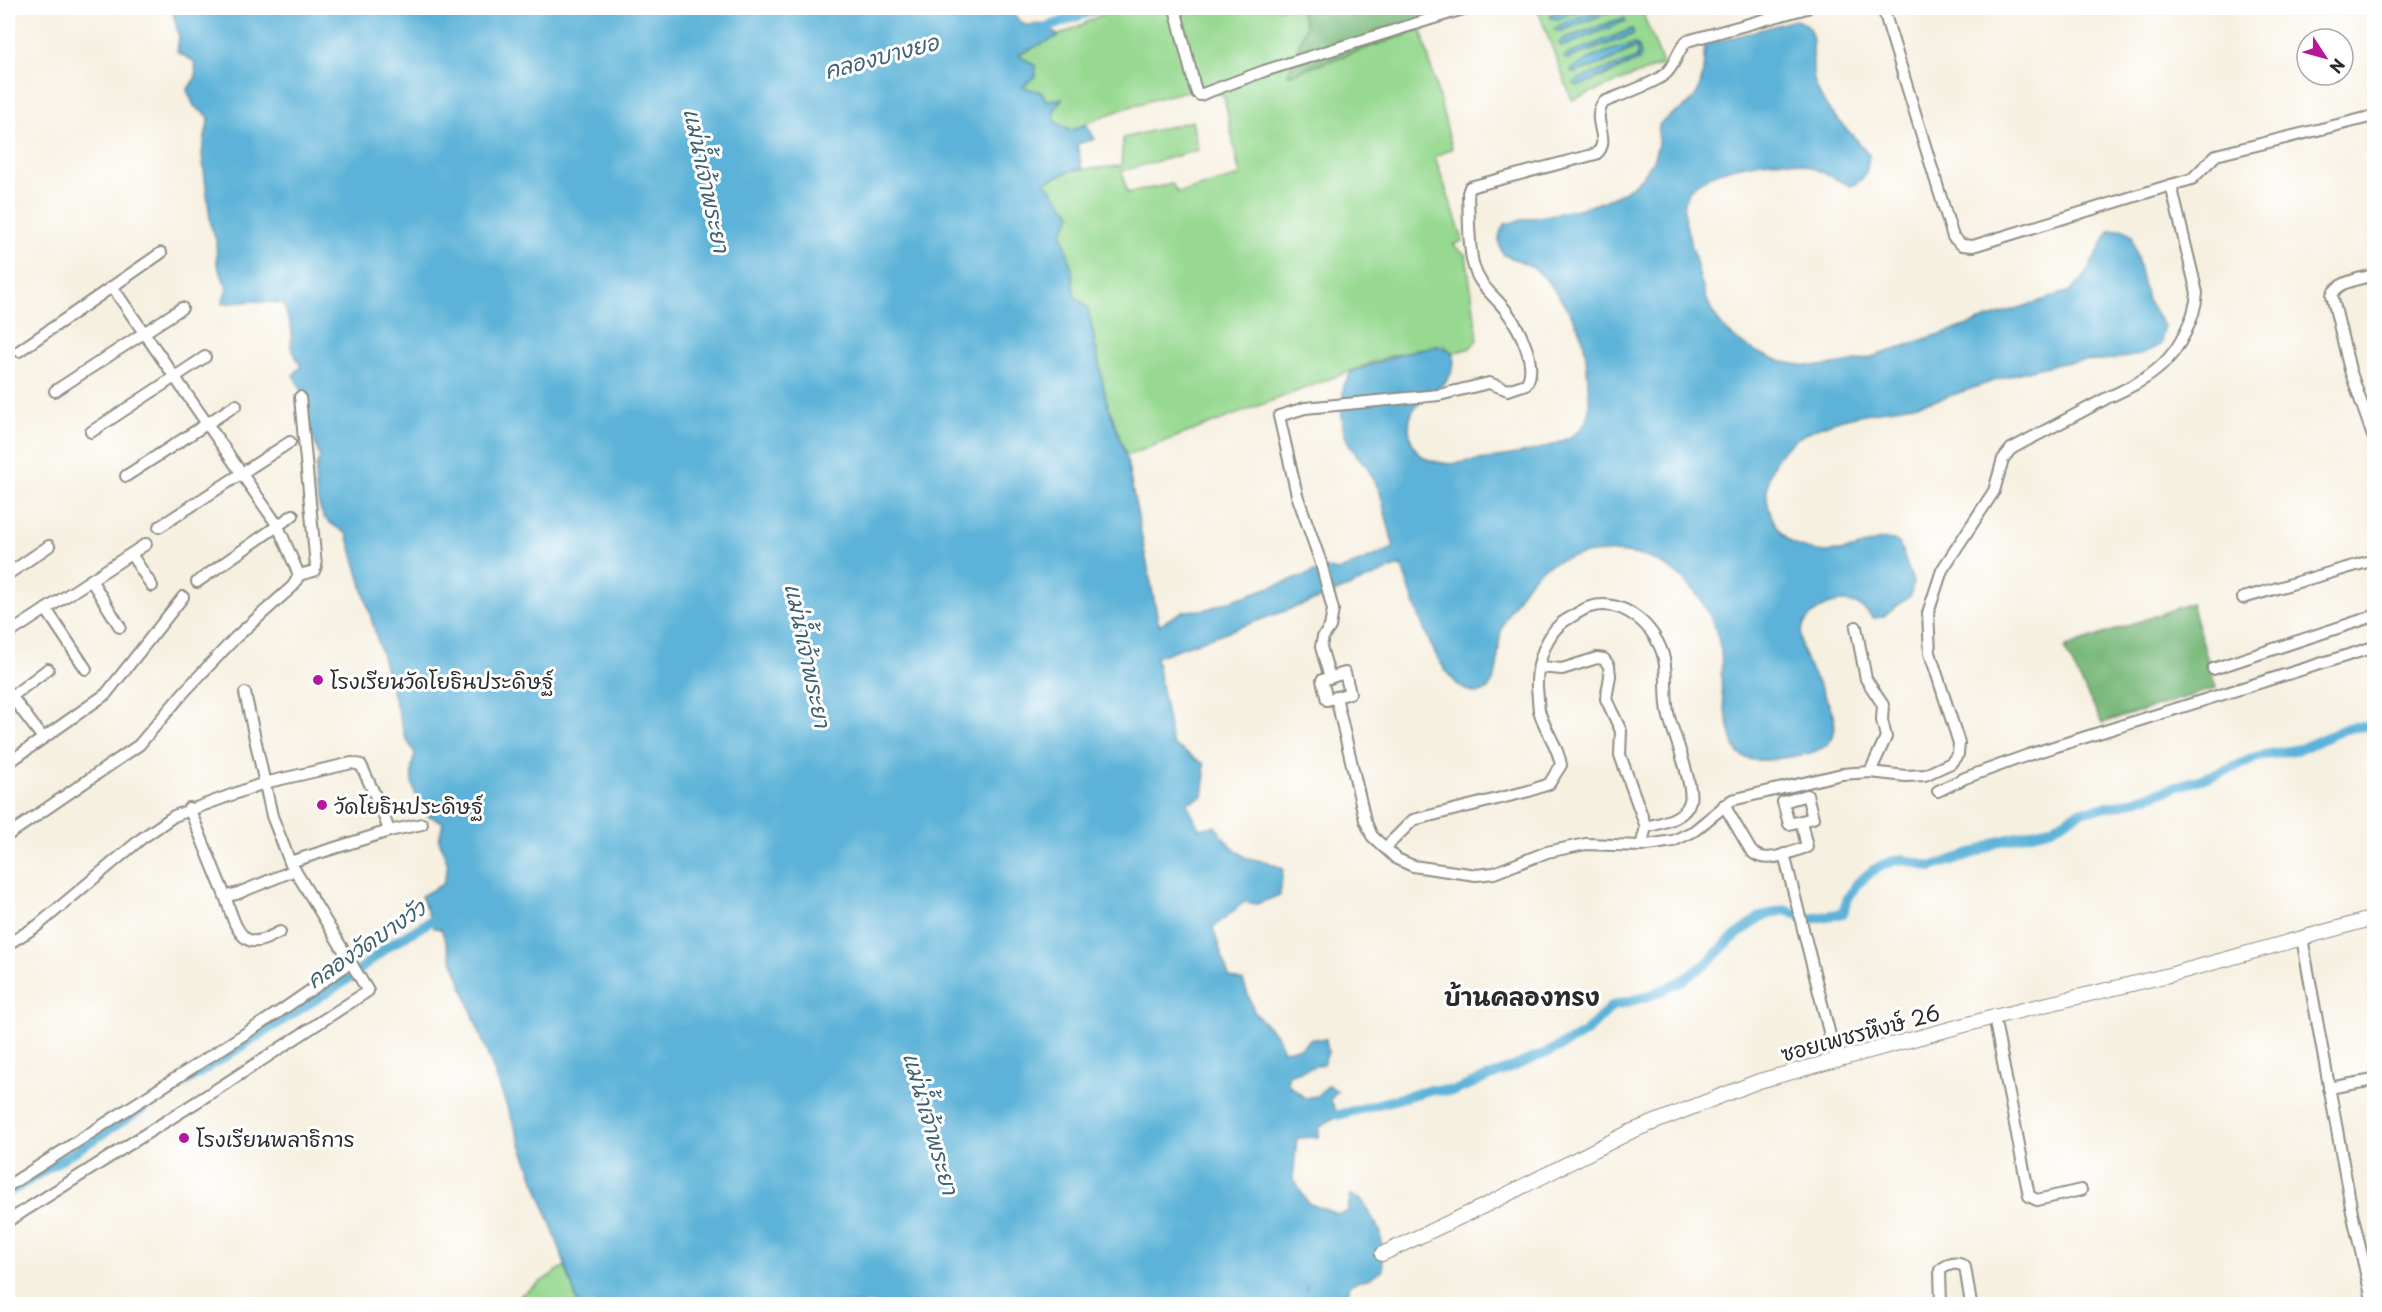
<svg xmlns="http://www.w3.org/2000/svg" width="2382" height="1312" viewBox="0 0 2382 1312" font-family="'Playpen Sans','Playpen Sans Thai',sans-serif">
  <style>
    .green { fill: #97d991; stroke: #61825e; stroke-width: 1.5; fill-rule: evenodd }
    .forest { fill: #79b97b; stroke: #527253; stroke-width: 1.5 }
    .water { fill: #5bb2d8; stroke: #436e82; stroke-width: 1.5 }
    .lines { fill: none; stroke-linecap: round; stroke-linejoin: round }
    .canal { stroke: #5bb2d8; stroke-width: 10 }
    .ferry { stroke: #3e6170; stroke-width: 1.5; stroke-dasharray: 8 6; stroke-linecap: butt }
    .minor-casing { stroke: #908e86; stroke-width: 14 }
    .tertiary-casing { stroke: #908e86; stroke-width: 16 }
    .minor { stroke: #fff; stroke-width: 10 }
    .tertiary { stroke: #fff; stroke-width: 14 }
    .poi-dot { fill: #b5179e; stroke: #fff; stroke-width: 2 }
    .labels { text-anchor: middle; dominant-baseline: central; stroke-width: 6; stroke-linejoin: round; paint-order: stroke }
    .poi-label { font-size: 21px; fill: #2b2b2b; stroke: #fff; text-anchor: start }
    .street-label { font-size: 21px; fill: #2b2b2b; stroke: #fff }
    .water-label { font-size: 22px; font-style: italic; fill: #3e6170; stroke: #fff }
    .quarter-label { font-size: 24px; font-weight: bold; fill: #2b2b2b; stroke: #fff }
  </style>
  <rect width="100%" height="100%" fill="#fff"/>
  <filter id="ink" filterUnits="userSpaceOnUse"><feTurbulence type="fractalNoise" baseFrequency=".0167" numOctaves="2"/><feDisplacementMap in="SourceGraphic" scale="12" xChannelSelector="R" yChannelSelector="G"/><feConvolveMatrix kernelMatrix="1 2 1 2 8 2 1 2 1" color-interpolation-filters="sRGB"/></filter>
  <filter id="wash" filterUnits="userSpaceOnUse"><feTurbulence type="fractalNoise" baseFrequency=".008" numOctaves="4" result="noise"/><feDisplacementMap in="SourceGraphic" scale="24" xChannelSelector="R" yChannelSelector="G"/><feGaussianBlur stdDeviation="1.35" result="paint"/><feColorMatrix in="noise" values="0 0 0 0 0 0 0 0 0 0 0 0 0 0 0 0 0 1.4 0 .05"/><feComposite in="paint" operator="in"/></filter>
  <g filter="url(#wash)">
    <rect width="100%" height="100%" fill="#f6f0e0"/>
    <g class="green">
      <path d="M1116 8H1299L1306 25 1292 74 1421 29 1452 148 1435 157 1463 240 1453 245 1466 255 1478 339 1470 348 1453 353 1442 344 1390 356 1126 456 1106 399 1088 308 1074 295 1072 270 1045 182 1072 170 1121 166 1123 138 1192 121 1198 150 1122 171 1127 193 1172 184 1178 193 1240 176 1224 96 1207 87C1159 96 1115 109 1071 131L1055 122 1054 110 1061 99 1046 100 1022 88 1029 82 1018 55Z"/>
      <path d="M1537 8H1568L1551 14 1557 19 1584 8H1611L1557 27 1561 31 1619 8H1623L1626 14 1641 9 1663 64 1572 100ZM1623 18 1626 21 1623 22 1566 45 1561 46 1560 43 1563 39ZM1632 29 1634 34 1568 59 1565 58 1567 55ZM1636 44 1641 55 1619 70 1579 86 1637 58V47L1614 58 1574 73 1629 45Z"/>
      <polygon points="565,1266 578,1304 507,1304"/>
    </g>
    <g class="forest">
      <polygon points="1299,8 1376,8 1377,11 1384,8 1484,8 1288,75 1306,25"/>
      <polygon points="2191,603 2216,688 2102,723 2064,648"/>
    </g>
    <g class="water">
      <path d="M172 8H1013L1015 16 1025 25 1041 24 1059 36 1018 55 1036 66V75L1023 87 1041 92 1046 100 1062 99 1054 110 1055 122 1071 131 1086 124 1095 139 1077 144 1082 169 1072 170 1045 182 1072 214 1062 232 1072 270 1074 295 1088 308 1106 399 1126 456 1159 625 1183 611 1204 610 1326 568 1337 571 1394 548 1380 492 1367 467 1351 448 1344 433 1341 409 1344 385 1351 372 1407 352 1435 346 1446 348 1453 353C1455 362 1453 372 1447 380 1440 389 1426 395 1418 404 1404 418 1407 447 1425 458 1433 463 1444 463 1452 464 1486 458 1561 453 1582 427 1592 415 1589 397 1588 383 1586 343 1584 331 1560 298 1552 287 1545 275 1533 268 1525 262 1513 259 1504 255 1497 244 1497 234 1505 224 1556 210 1642 211 1657 148 1659 141 1658 132 1659 125 1667 116 1677 113 1686 106 1705 92 1703 67 1705 45L1795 20C1823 25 1809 58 1814 80 1822 111 1851 130 1869 155 1867 170 1867 180 1851 186 1831 178 1811 164 1789 161 1765 158 1695 171 1686 197 1681 214 1688 233 1693 250 1705 300 1711 331 1761 354 1778 361 1795 366 1814 366 1853 367 1891 350 1928 338 1975 323 2022 307 2070 291L2083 279 2110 230 2124 229 2132 235 2147 300 2164 326 2161 344C2133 363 2097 358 2064 363 2024 369 1985 384 1947 397 1893 414 1770 412 1767 490 1766 507 1774 527 1787 539 1804 553 1831 554 1852 549 1867 546 1886 533 1899 543L1913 582 1911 595 1883 617 1873 618C1863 607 1857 602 1842 602 1831 602 1822 607 1813 614 1772 647 1847 700 1833 736 1826 755 1793 756 1776 759 1761 761 1744 763 1735 749 1730 730 1724 711 1722 692 1720 678 1723 665 1721 651 1714 610 1686 569 1645 557 1614 547 1556 552 1533 577 1523 588 1507 614 1502 628 1496 646 1501 669 1491 685 1488 690 1481 694 1476 693 1437 689 1413 596 1401 565L1324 597 1156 657 1172 744 1204 764 1205 780 1203 796 1187 803 1199 829 1215 826 1227 842 1246 858 1268 862 1283 869 1280 895 1257 904 1244 902 1213 928 1229 977 1243 981 1255 1013 1279 1038 1282 1050 1301 1048 1310 1039H1326L1328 1053 1323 1064 1288 1075V1084L1305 1098 1317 1096 1329 1085 1337 1091 1330 1100 1338 1115 1319 1128V1137L1297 1138 1293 1179 1308 1203 1337 1214 1347 1212 1351 1195 1362 1200 1381 1233 1383 1270 1370 1278 1350 1284 1346 1304H578L560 1249 441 929 434 928 421 896 443 884 448 865 439 840 443 822 424 814C414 791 407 779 415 754L405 736 347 534C340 529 328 523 324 517 315 501 312 472 320 457L306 417V398L293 375 301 367 291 347 292 330 283 303 253 301 222 304 227 288 217 264 216 240 211 226 202 154 209 117 194 106 187 90 196 77 195 62 177 52 179 37Z"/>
      <polygon points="1568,8 1584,8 1557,19 1551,18 1551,14"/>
      <path d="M1611 8H1619L1561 31 1554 30C1563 19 1596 12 1611 8Z"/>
      <polygon points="1624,18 1626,21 1623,22 1566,45 1561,46 1559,43 1563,39"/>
      <polygon points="1632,29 1634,34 1568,59 1564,58 1567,55"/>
      <path d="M1634 44 1639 46 1641 55 1639 60 1579 86 1574 84 1577 80 1637 58V47C1628 49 1622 54 1615 58 1602 64 1587 69 1573 73L1571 71C1587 57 1614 48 1634 44Z"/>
    </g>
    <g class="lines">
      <g class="canal">
        <polyline points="1035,32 1099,8"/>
        <polyline points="1338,1115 1430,1090 1454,1091 1551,1051 1585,1033 1612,1006 1648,996 1680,982 1706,964 1729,941 1760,917 1784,910 1811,919 1843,913 1848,898 1856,885 1872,871 1887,863 1902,859 1931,867 1977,852 1997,842 2052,828 2082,811 2119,805 2220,773 2259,756 2300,749 2347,728 2374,725"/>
        <polyline points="8,1193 351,977 387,947 441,915"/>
      </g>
      <polyline class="ferry" points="1303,1304 1307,1285"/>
    </g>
  </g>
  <g filter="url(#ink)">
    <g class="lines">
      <defs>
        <g id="minor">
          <polyline points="1175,8 1194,84 1197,93 1200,95 1264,71 1466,8"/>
          <polyline points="2171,185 2192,179 2216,155 2374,116"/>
          <path d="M2374 275C2361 279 2338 281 2332 295L2350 370 2374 439"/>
          <polyline points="19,351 161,253"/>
          <polyline points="55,391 182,308"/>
          <polyline points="91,432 205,357"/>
          <polyline points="126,476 236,405"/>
          <polyline points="159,527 290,442"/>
          <polyline points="131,554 152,586"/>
          <polyline points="8,574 49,546"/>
          <polyline points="299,575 314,571 316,566 300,397"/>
          <polyline points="91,580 120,627"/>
          <polyline points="197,582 293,515"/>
          <polyline points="2243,598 2374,560"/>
          <polyline points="46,609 86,669"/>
          <polyline points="1856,627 1866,679 1883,705 1882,720 1886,737 1870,772"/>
          <polyline points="8,634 146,544"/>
          <polyline points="1539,667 1562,669 1597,658 1604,659 1609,666 1610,676 1606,699 1621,731 1620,755 1646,827 1641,846"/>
          <polyline points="2213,669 2374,616"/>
          <polygon points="1345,673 1350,693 1327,700 1322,680"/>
          <path d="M1330 678 1321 647 1323 637 1330 627 1333 610 1321 563 1297 495 1279 416 1305 408 1439 395 1489 383 1508 390 1526 384C1539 366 1519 328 1507 312 1496 297 1479 286 1474 267 1468 247 1469 215 1468 193L1470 187 1596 154C1613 140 1589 120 1604 102 1620 95 1651 85 1664 75 1676 66 1676 51 1687 41L1807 8"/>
          <polyline points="8,692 43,738"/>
          <polyline points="11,697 48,669"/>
          <path d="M1336 697 1365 820 1372 836 1397 859 1413 866 1476 875 1494 873 1547 852 1586 844 1641 846 1673 841 1694 831 1732 800 1842 774 1870 772 1906 776 1925 775 1951 763 1958 754 1959 743 1930 653 1928 613 1942 570 1994 491 2003 459 2011 449C2042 432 2074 416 2105 399 2124 390 2145 381 2161 366 2180 349 2195 318 2197 293L2171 185 1973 246 1962 245 1953 237 1883 8"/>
          <polyline points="8,763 106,694 183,597"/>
          <polyline points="1938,791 1965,778 2028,755 2374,647"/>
          <path d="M1724 805 1751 851C1766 866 1789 852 1807 847L1801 821 1789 824 1783 802 1807 795 1813 818 1801 821"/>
          <polyline points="189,808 225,896 236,894 295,870"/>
          <polyline points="8,835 139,745 184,692 235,638 293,586 299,575 278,526 113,288"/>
          <path d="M1385 848 1413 820 1529 791 1549 784 1561 765C1558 745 1544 730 1539 710 1538 703 1538 695 1537 688 1536 665 1546 632 1566 620 1574 616 1582 609 1590 607 1623 597 1657 627 1664 659 1668 678 1664 698 1669 717 1674 735 1694 785 1690 801 1686 819 1660 823 1646 827"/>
          <polyline points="1784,854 1836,1059"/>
          <polyline points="290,862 389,831 422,824"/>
          <path d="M225 896C230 909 236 938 252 941 261 943 273 935 280 932"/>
          <polyline points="2302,938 2352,1212 2373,1304"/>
          <polyline points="8,944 37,926 141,839 174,816 264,783 352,763 361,765 382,810 389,831"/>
          <polyline points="1994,1017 2029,1196 2037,1200 2081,1190"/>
          <polyline points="2329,1088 2374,1080"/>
          <polyline points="8,1186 279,1012 350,963"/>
          <polyline points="8,1221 225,1084 368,991 290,862 272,816 245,693"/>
          <path d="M1941 1304 1940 1270C1948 1264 1957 1261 1965 1267L1971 1304"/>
        </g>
        <polyline id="tertiary" points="1382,1254 1488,1204 1632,1131 1759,1081 1994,1017 2169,975 2374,918"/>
      </defs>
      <use href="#minor" class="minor-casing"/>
      <use href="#tertiary" class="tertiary-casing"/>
      <use href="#minor" class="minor"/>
      <use href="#tertiary" class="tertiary"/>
    </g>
  </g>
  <g class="poi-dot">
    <circle cx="318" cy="680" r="6"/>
    <circle cx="322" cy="805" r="6"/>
    <circle cx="184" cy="1138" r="6"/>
  </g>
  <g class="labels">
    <g class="poi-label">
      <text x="330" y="680">โรงเรียนวัดโยธินประดิษฐ์</text>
      <text x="334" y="805">วัดโยธินประดิษฐ์</text>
      <text x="196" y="1138">โรงเรียนพลาธิการ</text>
    </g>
    <g class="street-label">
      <text transform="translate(1860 1032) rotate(-15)">ซอยเพชรหึงษ์ 26</text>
    </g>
    <g class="water-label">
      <text transform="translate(881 55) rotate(-15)">คลองบางยอ</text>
      <text transform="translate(708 180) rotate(78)">แม่น้ำเจ้าพระยา</text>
      <text transform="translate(809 655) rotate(78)">แม่น้ำเจ้าพระยา</text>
      <text transform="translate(365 943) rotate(-34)">คลองวัดบางวัว</text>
      <text transform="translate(932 1123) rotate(74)">แม่น้ำเจ้าพระยา</text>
    </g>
    <g class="quarter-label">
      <text x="1522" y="996">บ้านคลองทรง</text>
    </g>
  </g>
  <rect width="2382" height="1312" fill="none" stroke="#fff" stroke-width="30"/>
  <g transform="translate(2325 57) rotate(126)"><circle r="28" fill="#ffffff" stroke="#aaaaaa" stroke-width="1.5"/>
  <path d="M0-4.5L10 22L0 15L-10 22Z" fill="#b5179e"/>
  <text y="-9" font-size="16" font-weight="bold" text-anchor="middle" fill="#2b2b2b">N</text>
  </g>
</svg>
